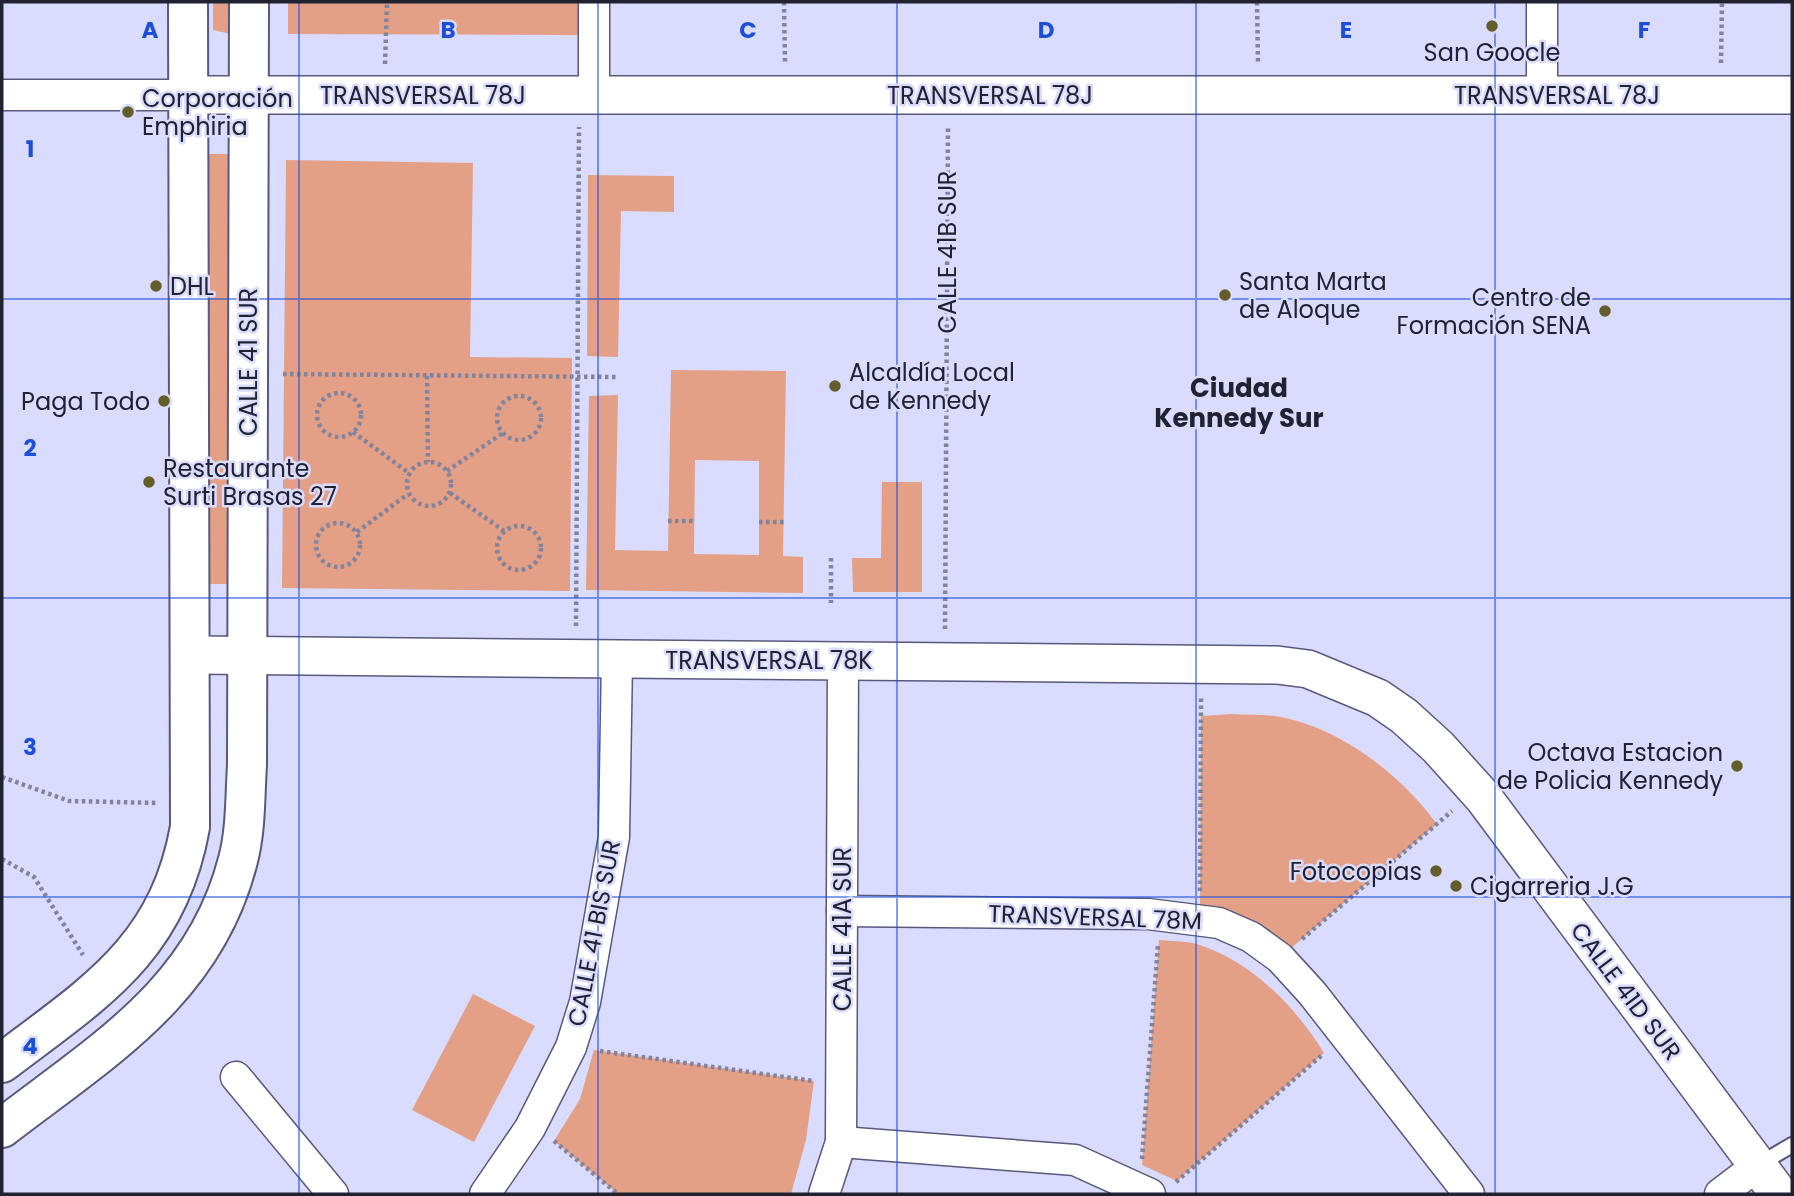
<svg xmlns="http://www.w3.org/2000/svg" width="1794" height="1196" viewBox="0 0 1794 1196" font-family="Poppins,sans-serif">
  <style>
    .green { fill: #e3a087; fill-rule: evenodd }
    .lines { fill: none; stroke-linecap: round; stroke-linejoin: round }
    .service-casing { stroke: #57597d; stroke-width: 18 }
    .minor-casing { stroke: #57597d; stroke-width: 33 }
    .tertiary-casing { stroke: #57597d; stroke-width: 40 }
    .secondary-casing { stroke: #57597d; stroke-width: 42 }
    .path { stroke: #81849c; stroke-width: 4.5; stroke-dasharray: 3.5 3.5; stroke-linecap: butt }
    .service { stroke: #fff; stroke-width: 14 }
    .minor { stroke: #fff; stroke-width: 30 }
    .tertiary { stroke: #fff; stroke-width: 37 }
    .secondary { stroke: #fff; stroke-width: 38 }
    .grid { fill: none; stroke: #1d4ed8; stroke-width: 2; stroke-opacity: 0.55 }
    .poi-dot { fill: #645d2a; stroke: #d9dcfe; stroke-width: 2.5 }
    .labels { text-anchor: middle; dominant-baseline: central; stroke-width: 5; stroke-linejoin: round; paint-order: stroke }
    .poi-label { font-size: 24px; fill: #212231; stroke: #d9dcfe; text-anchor: start }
    .street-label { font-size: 24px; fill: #212231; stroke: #d9dcfe }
    .neighbourhood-label { font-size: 26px; font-weight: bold; fill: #212231; stroke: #d9dcfe }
    .grid-label { font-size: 23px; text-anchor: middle; font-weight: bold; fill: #1d4ed8; stroke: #d9dcfe; stroke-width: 5; stroke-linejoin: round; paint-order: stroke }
  </style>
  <rect width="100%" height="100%" fill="#d9dcfe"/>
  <g class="green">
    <polygon points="213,2 231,2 231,34 213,30"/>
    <polygon points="288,2 578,2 578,35 288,34"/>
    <polygon points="207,154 234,154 234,584 208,584"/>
    <polygon points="286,160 473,163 470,357 572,358 570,591 282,588"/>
    <polygon points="588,175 674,176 674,212 621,211 618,357 587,356"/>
    <path d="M671 370 786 371 783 556 803 557V593L586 590 589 396 618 395 615 550 668 551ZM695 460 759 461V555L694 554Z"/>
    <polygon points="882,482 922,482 922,592 853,592 852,558 881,558"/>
    <path d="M1232 714C1248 715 1265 714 1281 717 1342 729 1401 775 1437 824L1290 949C1259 923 1240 915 1200 906L1201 716Z"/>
    <path d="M1159 940C1171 941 1185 941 1197 944 1251 961 1295 1006 1324 1053L1177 1181 1142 1165Z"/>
    <polygon points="473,994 535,1026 474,1142 412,1110"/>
    <polygon points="594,1050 814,1081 806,1140 791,1194 618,1194 554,1141 580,1099"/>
  </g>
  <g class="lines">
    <defs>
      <polyline id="service" points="1758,1165 1792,1145"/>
      <g id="minor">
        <polyline points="594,2 594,95"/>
        <polyline points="1542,2 1542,95"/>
        <polyline points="2,95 188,95"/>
        <polyline points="842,911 1148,914 1219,923 1251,937 1280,958 1312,993 1469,1194"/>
        <polyline points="236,1077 333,1194"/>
        <polyline points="841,1142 1075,1160 1150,1194"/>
        <polyline points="485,1194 530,1128 571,1047 585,1002 614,837 617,659"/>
        <polyline points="824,1194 841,1142 843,660"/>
        <polyline points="1720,1194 1757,1166"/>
      </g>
      <g id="tertiary">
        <polyline points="188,95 1792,95"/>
        <polyline points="191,655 1277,665 1308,669 1378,698 1404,716 1438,747 1483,797 1779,1194"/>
      </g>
      <g id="secondary">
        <path d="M2 1063C94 993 168 950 190 827L188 2"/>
        <path d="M2 1128C102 1051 205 991 238 860 246 830 245 796 247 765L249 2"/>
      </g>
    </defs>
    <use href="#service" class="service-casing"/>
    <use href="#minor" class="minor-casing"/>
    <use href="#tertiary" class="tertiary-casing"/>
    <use href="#secondary" class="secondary-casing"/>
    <g class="path">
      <polyline points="784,2 785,62"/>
      <polyline points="1257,2 1258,62"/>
      <polyline points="1721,63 1722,2"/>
      <polyline points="385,64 387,2"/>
      <polyline points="283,374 618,377"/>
      <polyline points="427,376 428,462"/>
      <circle cx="339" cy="415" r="22"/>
      <circle cx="519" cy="418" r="22"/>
      <polyline points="353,432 409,473"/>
      <circle cx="429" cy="484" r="22"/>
      <polyline points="447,471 503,433"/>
      <polyline points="450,493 504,531"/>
      <polyline points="668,521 694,521"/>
      <polyline points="759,522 784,522"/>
      <circle cx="338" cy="545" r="22"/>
      <circle cx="519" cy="548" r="22"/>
      <polyline points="357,532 408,494"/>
      <polyline points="831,558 831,603"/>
      <polyline points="576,626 579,127"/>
      <polyline points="945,629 948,127"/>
      <polyline points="2,777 69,801 158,803"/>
      <polyline points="2,859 34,877 83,955"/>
      <polyline points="1200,891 1201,696"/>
      <polyline points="1302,939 1452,811"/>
      <polyline points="600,1051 813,1081"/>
      <polyline points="554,1141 618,1194"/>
      <polyline points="1142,1159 1158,944"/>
      <polyline points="1176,1182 1322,1055"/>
    </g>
    <use href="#service" class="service"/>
    <use href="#minor" class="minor"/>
    <use href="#tertiary" class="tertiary"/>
    <use href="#secondary" class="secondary"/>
  </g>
  <path class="grid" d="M299 2V1194M598 2V1194M897 2V1194M1196 2V1194M1495 2V1194M2 299H1792M2 598H1792M2 897H1792"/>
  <g class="poi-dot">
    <circle cx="1492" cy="26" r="7"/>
    <circle cx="128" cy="112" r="7"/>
    <circle cx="156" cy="286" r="7"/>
    <circle cx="1225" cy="295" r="7"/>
    <circle cx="1605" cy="311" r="7"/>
    <circle cx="835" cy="386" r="7"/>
    <circle cx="164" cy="401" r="7"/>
    <circle cx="149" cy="482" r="7"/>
    <circle cx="1737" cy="766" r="7"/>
    <circle cx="1436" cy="871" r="7"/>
    <circle cx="1456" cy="886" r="7"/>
  </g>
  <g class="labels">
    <g class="poi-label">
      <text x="1492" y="52" text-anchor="middle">San Goocle</text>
      <text x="142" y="98">Corporación<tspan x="142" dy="28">Emphiria</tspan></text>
      <text x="1239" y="281">Santa Marta<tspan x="1239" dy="28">de Aloque</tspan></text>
      <text x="170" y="286">DHL</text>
      <text x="1591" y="297" text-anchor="end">Centro de<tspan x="1591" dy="28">Formación SENA</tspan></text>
      <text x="849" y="372">Alcaldía Local<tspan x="849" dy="28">de Kennedy</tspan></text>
      <text x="150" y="401" text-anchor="end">Paga Todo</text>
      <text x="163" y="468">Restaurante<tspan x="163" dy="28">Surti Brasas 27</tspan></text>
      <text x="1723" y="752" text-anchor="end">Octava Estacion<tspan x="1723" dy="28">de Policia Kennedy</tspan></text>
      <text x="1422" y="871" text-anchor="end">Fotocopias</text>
      <text x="1470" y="886">Cigarreria J.G</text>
    </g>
    <g class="street-label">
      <text x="423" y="95">TRANSVERSAL 78J</text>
      <text x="990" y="95">TRANSVERSAL 78J</text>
      <text x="1557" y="95">TRANSVERSAL 78J</text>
      <text transform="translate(947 252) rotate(-90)">CALLE 41B SUR</text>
      <text transform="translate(248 362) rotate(-90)">CALLE 41 SUR</text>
      <text x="769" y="660">TRANSVERSAL 78K</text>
      <text transform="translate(1095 917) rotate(2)">TRANSVERSAL 78M</text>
      <text transform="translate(842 929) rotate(-90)">CALLE 41A SUR</text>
      <text transform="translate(594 933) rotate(-79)">CALLE 41 BIS SUR</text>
      <text transform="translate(1626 991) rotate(53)">CALLE 41D SUR</text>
    </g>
    <g class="neighbourhood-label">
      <text x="1239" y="388">Ciudad<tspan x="1239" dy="30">Kennedy Sur</tspan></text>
    </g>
  </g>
  <g class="grid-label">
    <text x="150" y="38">A</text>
    <text x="448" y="38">B</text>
    <text x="748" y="38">C</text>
    <text x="1046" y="38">D</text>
    <text x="1346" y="38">E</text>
    <text x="1644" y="38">F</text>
    <text x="30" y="157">1</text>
    <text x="30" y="456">2</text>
    <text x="30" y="755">3</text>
    <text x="30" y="1054">4</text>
  </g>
  <rect width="1794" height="1196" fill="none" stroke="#212231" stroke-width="7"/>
</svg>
